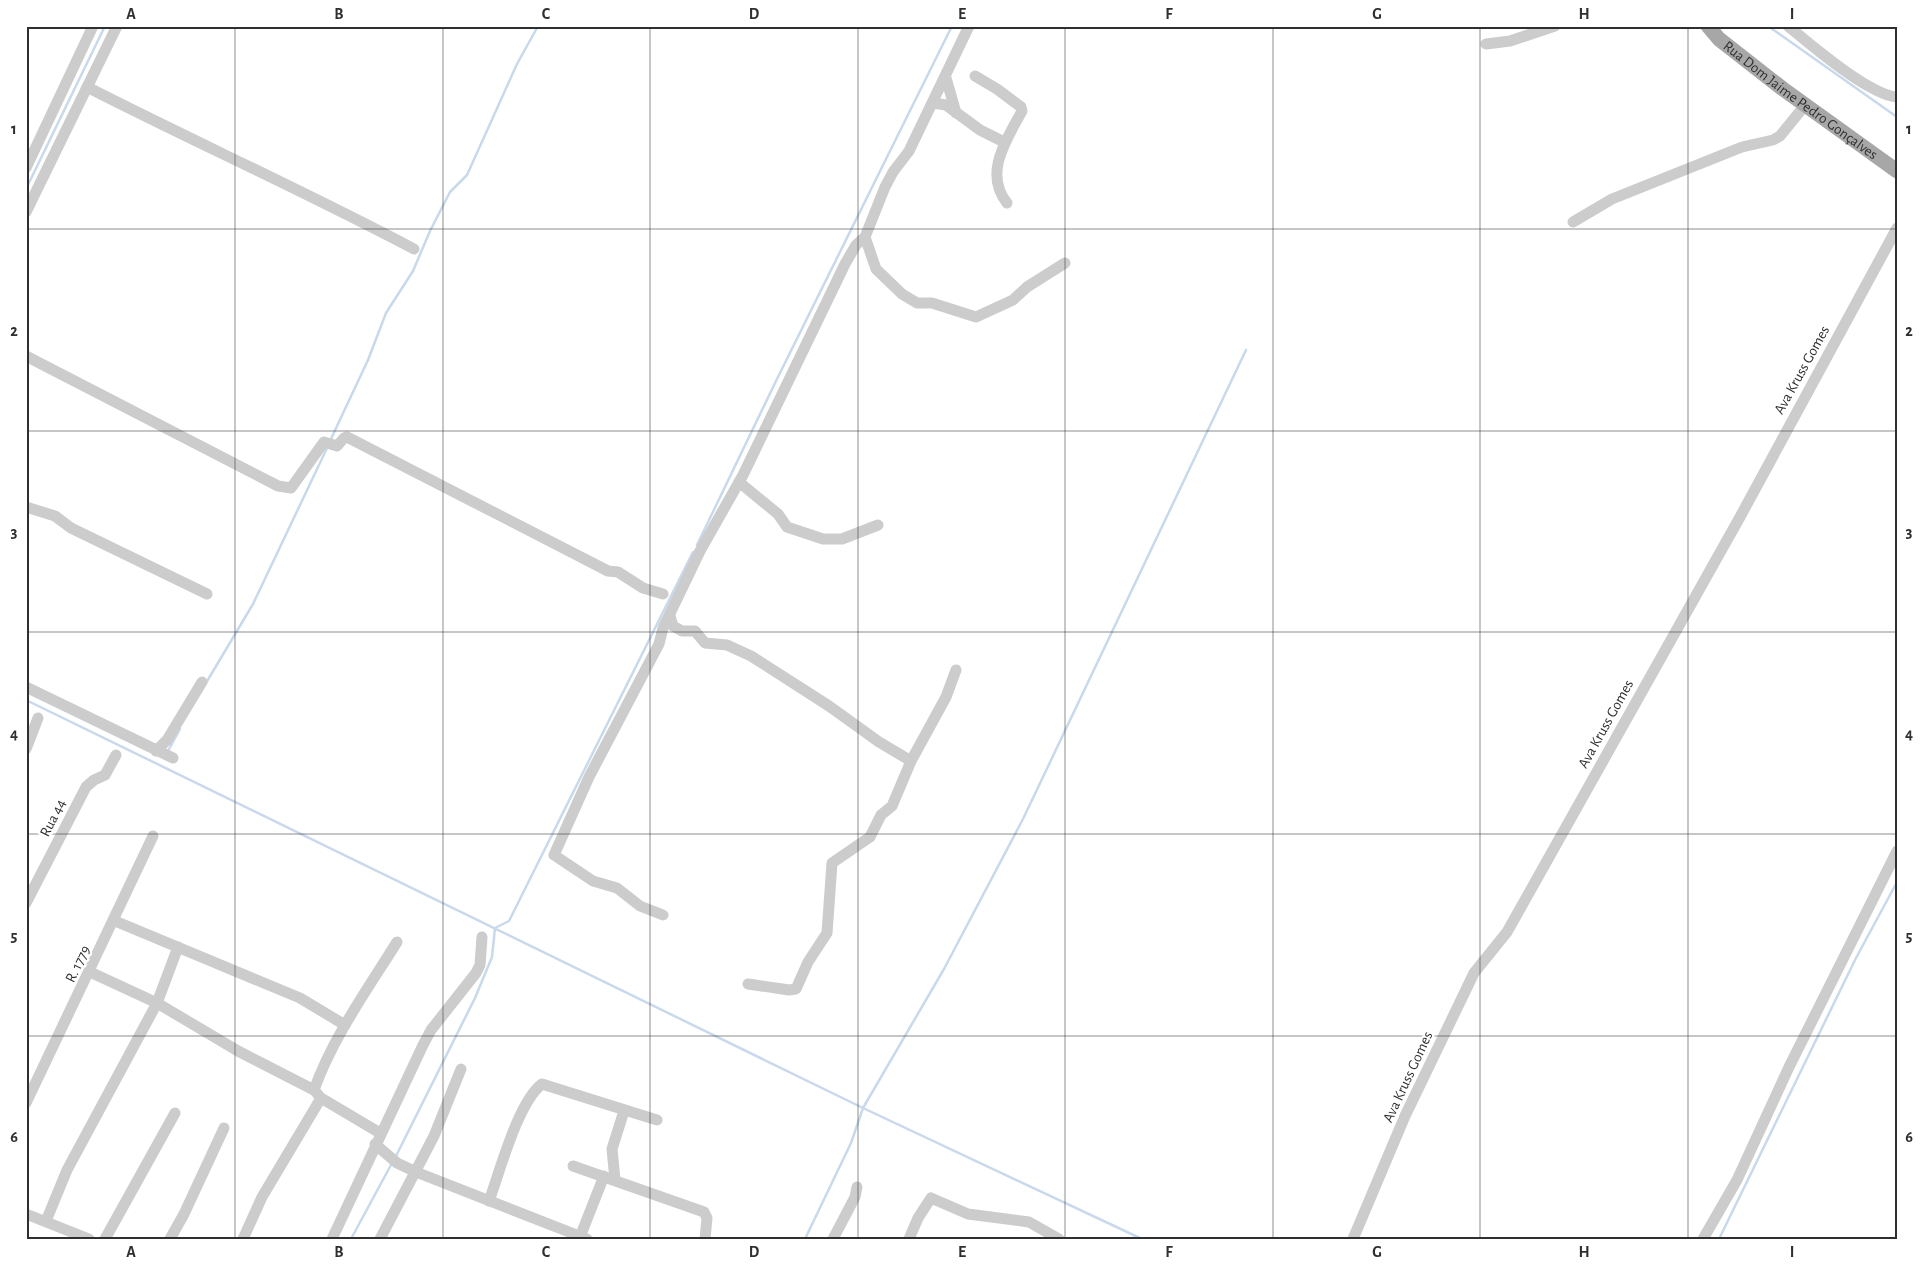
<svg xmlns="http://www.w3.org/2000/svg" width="1923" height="1265" viewBox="0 0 1923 1265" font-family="'Alegreya Sans',sans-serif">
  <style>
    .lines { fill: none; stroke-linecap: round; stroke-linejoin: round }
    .stream { stroke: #c9d9ec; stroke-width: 2.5 }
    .minor { stroke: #ccc; stroke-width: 11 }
    .major { stroke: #a7a7a7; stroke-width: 15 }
    .grid { fill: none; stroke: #2f2f2f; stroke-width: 1; stroke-opacity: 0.55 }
    .labels { text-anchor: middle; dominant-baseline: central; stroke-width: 5; stroke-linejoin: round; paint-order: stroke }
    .street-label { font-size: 15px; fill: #2f2f2f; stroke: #fff }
    .neatline { fill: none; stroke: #2f2f2f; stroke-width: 2 }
    .grid-label { font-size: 16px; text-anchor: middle; font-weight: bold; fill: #2f2f2f }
  </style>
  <rect width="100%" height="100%" fill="#fff"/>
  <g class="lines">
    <g class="stream">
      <polyline points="1768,26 1897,117"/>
      <polyline points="26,189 105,26"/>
      <polyline points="330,441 368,360 386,313 413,271 430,231 450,192 467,175 517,64 538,26"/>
      <polyline points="697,545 776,381 952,26"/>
      <polyline points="206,683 253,604 328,446"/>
      <polyline points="26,700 863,1108 1142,1239"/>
      <polyline points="168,751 180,729"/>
      <polyline points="396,1156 475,998 492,957 495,928 509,921 693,552"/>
      <polyline points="351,1239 392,1163"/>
      <polyline points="805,1239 851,1143 863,1108 944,969 1023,819 1246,350"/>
      <polyline points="1719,1239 1856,958 1897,882"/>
    </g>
    <g class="minor">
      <path d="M1788 26C1811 45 1869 95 1897 97"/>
      <polyline points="1486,44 1510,41 1555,26"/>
      <path d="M975 76 997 89 1021 107 1022 111C1007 139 983 173 1007 203"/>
      <polyline points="946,78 956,113"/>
      <path d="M87 87C195 142 306 192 414 249"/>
      <polyline points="933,103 946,105 980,130 1004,142"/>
      <polyline points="26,168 93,26"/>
      <polyline points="26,212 117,26"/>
      <polyline points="1573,222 1612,199 1742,147 1773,140 1780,136 1806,104"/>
      <polyline points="865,237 876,269 902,294 917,303 932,303 976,317 1013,300 1027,287 1065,263"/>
      <polyline points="26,356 278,486 291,488 324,442 337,446 344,438 347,437 608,571 618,572 643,588 663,594"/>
      <polyline points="739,482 778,514 787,527 823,539 842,539 878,525"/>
      <polyline points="26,507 55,516 71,528 207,594"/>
      <polyline points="670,616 673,626 682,631 695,631 705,643 727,645 751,656 829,706 879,742 911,761 946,697 956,670"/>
      <polyline points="26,687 173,758"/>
      <polyline points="26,749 38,718"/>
      <polyline points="156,751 167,740 202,682"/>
      <polyline points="26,903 86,787 94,780 105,775 116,755"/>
      <polyline points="663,915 640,906 617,888 593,881 554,855 589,777 659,644 663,628 700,551 743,475 845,264 856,245 865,237 885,187 893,172 909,151 969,26"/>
      <polyline points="115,921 300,998 345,1025"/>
      <polyline points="90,972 157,1003 238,1051 314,1090 321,1098 380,1133"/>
      <polyline points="748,984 789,990 796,989 808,962 827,933 832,863 870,837 881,815 892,806 911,761"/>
      <path d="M314 1090C333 1037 367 990 397 942"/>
      <polyline points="26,1103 153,836"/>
      <polyline points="375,1144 397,1163 416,1172 587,1239"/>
      <polyline points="573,1166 704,1212 707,1218 705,1239"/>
      <polyline points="615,1180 612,1149 624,1111"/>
      <path d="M489 1201C500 1171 518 1102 542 1084L657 1120"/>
      <polyline points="26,1214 89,1239"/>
      <polyline points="46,1221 67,1170 157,1003 178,947"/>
      <polyline points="580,1237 604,1176"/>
      <polyline points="105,1239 175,1113"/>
      <polyline points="170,1239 184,1214 224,1128"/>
      <polyline points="243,1239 262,1197 321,1098"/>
      <polyline points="332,1239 423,1045 431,1030 476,973 480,965 482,937"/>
      <polyline points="380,1239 434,1136 461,1069"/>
      <polyline points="833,1239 855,1197 857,1187"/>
      <polyline points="909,1239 918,1218 931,1198 968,1214 1029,1222 1059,1239"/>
      <polyline points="1353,1239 1405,1116 1474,973 1507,932 1740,517 1897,228"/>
      <polyline points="1703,1239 1737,1180 1789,1067 1897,851"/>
    </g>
    <path class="major" id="s1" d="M1708 26 1719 39 1783 89 1897 171"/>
  </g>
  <path class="grid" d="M235 26V1239M443 26V1239M650 26V1239M858 26V1239M1065 26V1239M1273 26V1239M1480 26V1239M1688 26V1239M26 229H1897M26 431H1897M26 632H1897M26 834H1897M26 1036H1897"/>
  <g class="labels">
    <g class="street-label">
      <text stroke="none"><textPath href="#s1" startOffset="119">Rua Dom Jaime Pedro Gonçalves</textPath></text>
      <text transform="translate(1802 370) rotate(-61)">Ava Kruss Gomes</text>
      <text transform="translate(1606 724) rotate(-61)">Ava Kruss Gomes</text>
      <text transform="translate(53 818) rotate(-63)">Rua 44</text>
      <text transform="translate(78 964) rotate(-64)">R. 1779</text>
      <text transform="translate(1408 1077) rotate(-65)">Ava Kruss Gomes</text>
    </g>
  </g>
  <rect width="1923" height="1265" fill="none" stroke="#ffffff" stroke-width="55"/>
  <rect x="28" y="28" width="1868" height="1210" class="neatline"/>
  <g class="grid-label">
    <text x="131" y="19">A</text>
    <text x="339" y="19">B</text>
    <text x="546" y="19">C</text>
    <text x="754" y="19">D</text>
    <text x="962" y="19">E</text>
    <text x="1169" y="19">F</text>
    <text x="1377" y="19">G</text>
    <text x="1584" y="19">H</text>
    <text x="1792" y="19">I</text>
    <text x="14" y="134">1</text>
    <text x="1909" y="134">1</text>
    <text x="14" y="336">2</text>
    <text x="1909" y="336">2</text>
    <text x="14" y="537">3</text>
    <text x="1909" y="537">3</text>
    <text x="14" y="739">4</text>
    <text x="1909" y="739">4</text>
    <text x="14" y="941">5</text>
    <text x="1909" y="941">5</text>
    <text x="14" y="1142">6</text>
    <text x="1909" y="1142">6</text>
    <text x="131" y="1257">A</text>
    <text x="339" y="1257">B</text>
    <text x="546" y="1257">C</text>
    <text x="754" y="1257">D</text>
    <text x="962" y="1257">E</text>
    <text x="1169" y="1257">F</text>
    <text x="1377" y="1257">G</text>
    <text x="1584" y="1257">H</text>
    <text x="1792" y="1257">I</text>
  </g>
</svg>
